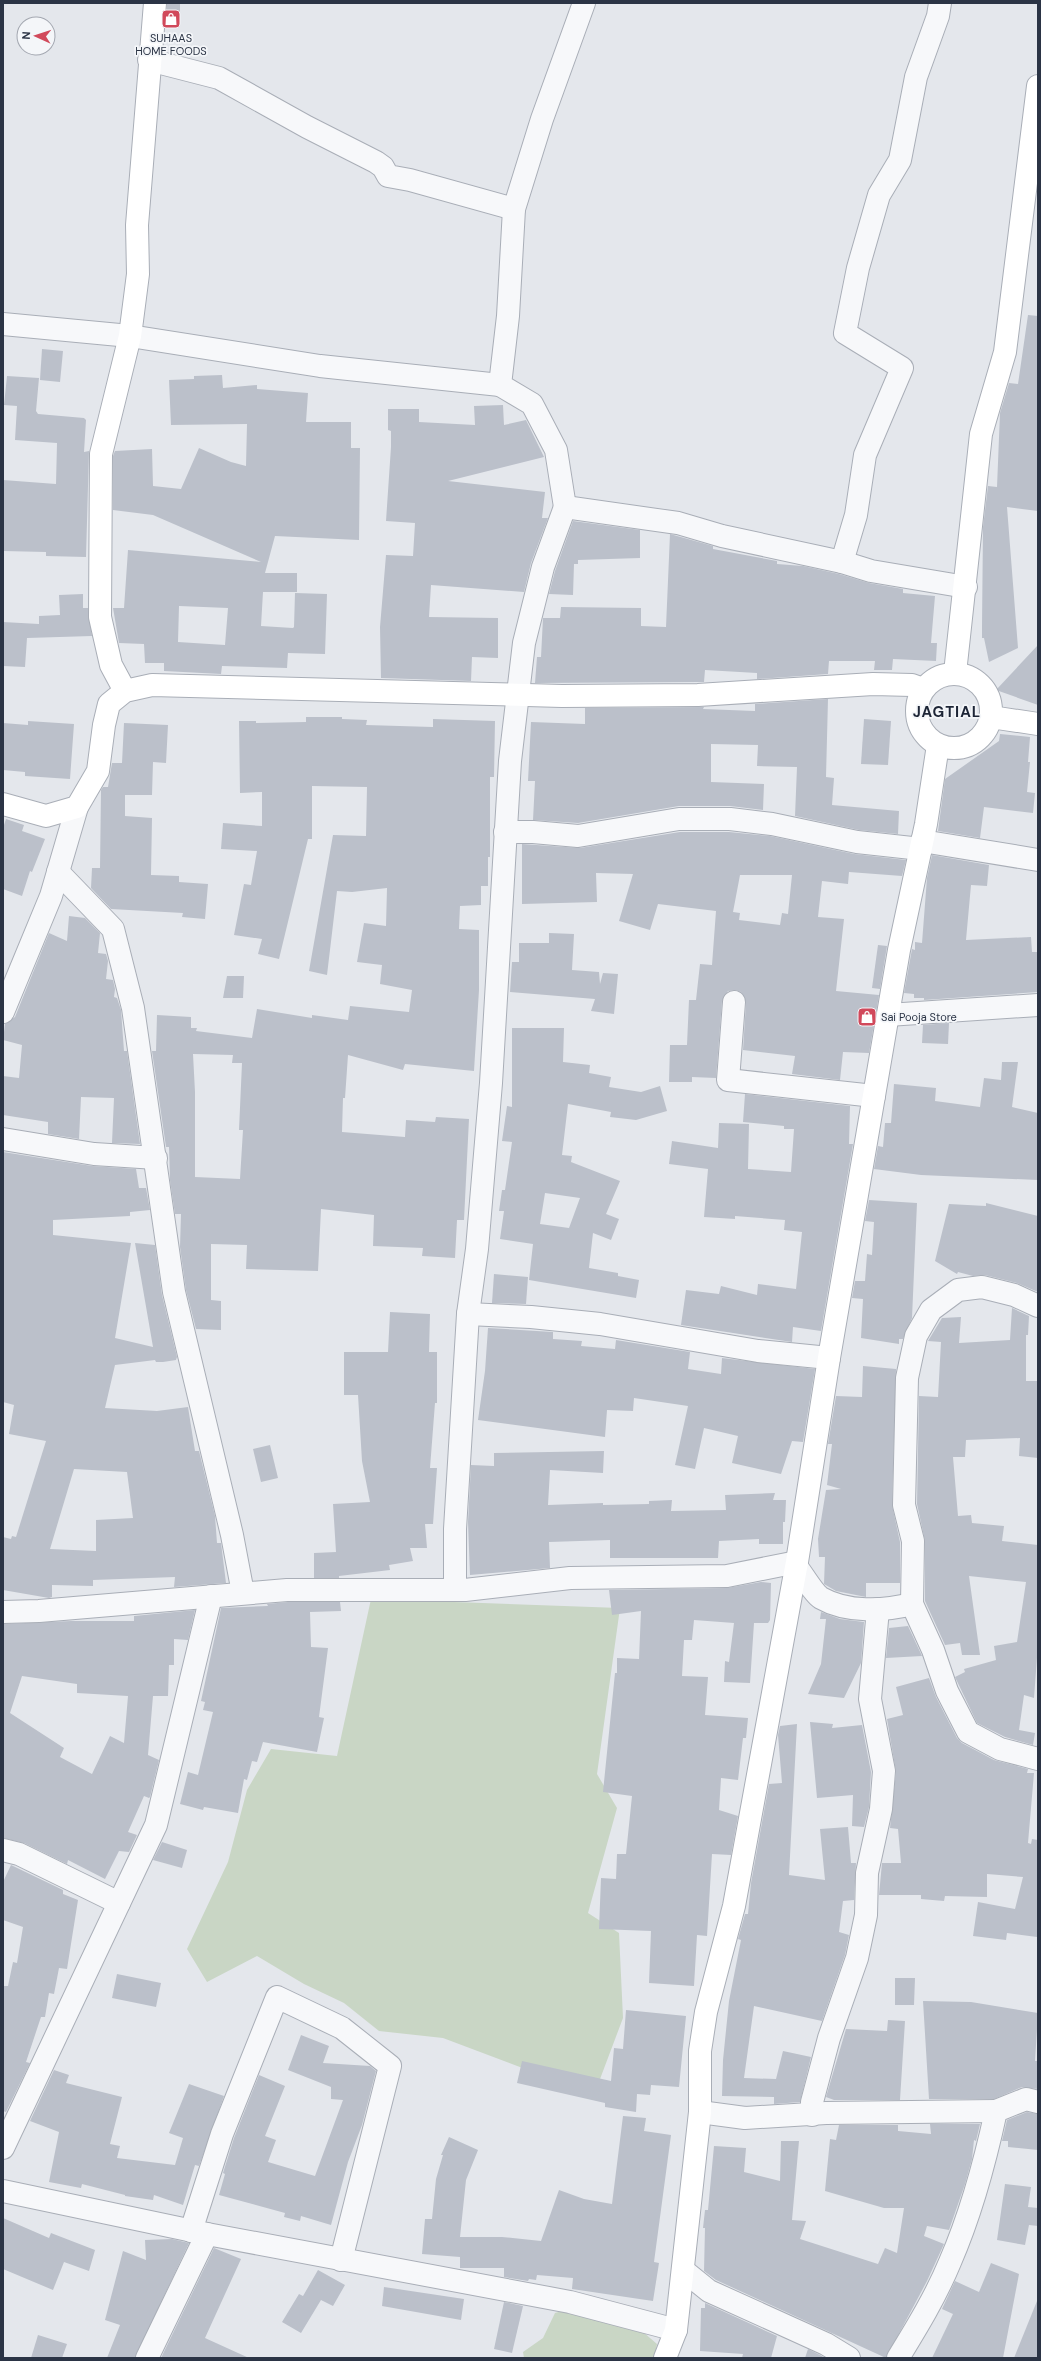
<svg xmlns="http://www.w3.org/2000/svg" width="1041" height="2361" viewBox="0 0 1041 2361" font-family="'DM Sans',sans-serif">
  <style>
    .green { fill: #c9d6c5 }
    .building { fill: #bbc0ca; fill-rule: evenodd }
    .lines { fill: none; stroke-linecap: round; stroke-linejoin: round }
    .street-casing { stroke: #a9aeb7; stroke-width: 24 }
    .secondary-casing { stroke: #a9aeb7; stroke-width: 24 }
    .street { stroke: #f7f8fa; stroke-width: 22 }
    .secondary { stroke: #fff; stroke-width: 22 }
    .labels { text-anchor: middle; dominant-baseline: central; stroke-width: 3.5; stroke-linejoin: round; paint-order: stroke }
    .poi-label { font-size: 11px; fill: #2b3445; stroke: #f4f6f9 }
    .district-label { font-size: 15px; font-weight: bold; letter-spacing: 1px; fill: #1d2536; stroke: #f4f6f9 }
  </style>
  <rect width="100%" height="100%" fill="#e4e7ec"/>
  <g class="green">
    <polygon points="371,1599 620,1608 597,1774 617,1808 588,1913 619,1933 623,2018 594,2095 443,2038 379,2031 344,2003 304,1984 257,1956 207,1982 187,1949 228,1862 247,1790 271,1749 337,1756"/>
    <polygon points="582,2305 643,2332 657,2344 654,2358 524,2358 523,2352 543,2338 555,2313"/>
  </g>
  <g class="building">
    <polygon points="167,3 180,3 180,25 166,25"/>
    <polygon points="1028,315 1038,316 1038,511 1007,507 1018,648 989,662 984,638 982,638 982,626 983,527 988,486 997,487 1000,413 1009,383 1018,384"/>
    <polygon points="42,349 63,351 60,382 40,380"/>
    <path d="M222 375 223 388 257 385V389L308 393 306 422H351V448H360L359 540 275 536 265 573H297V592H263L261 626 293 628 294 627 295 593 327 594 325 654 288 653 287 668 222 666 221 674 164 671V663H145L144 644 119 643 113 608H124L128 550 261 562 153 515 113 510V456L115 451 152 449 153 486 181 489 199 448 231 462 246 466 247 424 171 425 169 380 194 379V376ZM179 606 228 608 225 645 178 642Z"/>
    <polygon points="7,376 39,378 36,411 38,414 84,418 86,420 84,452 89,451 86,557 46,556 46,552 3,551 3,480 56,484 57,443 15,440 17,406 4,405"/>
    <polygon points="503,405 504,425 526,420 544,457 448,481 545,492 542,518 548,518 531,563 524,592 431,585 429,617 498,618 498,658 472,657 471,681 381,678 380,627 386,555 413,556 415,523 386,521 391,447 391,431 388,430 388,409 419,409 419,422 475,425 474,406"/>
    <polygon points="573,521 640,530 640,558 578,560 578,564 574,564 573,595 549,594 555,571"/>
    <polygon points="670,534 713,546 713,549 777,561 777,564 803,566 839,574 869,583 903,589 903,593 935,596 931,643 937,643 936,661 893,659 892,670 874,670 875,661 829,661 828,674 757,679 757,673 705,670 704,682 698,682 535,683 537,657 541,657 543,618 560,618 561,607 641,608 641,626 666,627"/>
    <polygon points="83,594 83,608 88,608 92,636 27,638 25,667 3,666 3,622 39,624 39,616 60,615 59,595"/>
    <polygon points="1038,645 1038,705 996,690"/>
    <polygon points="828,699 826,777 834,778 832,805 899,811 898,834 859,830 795,816 797,767 757,766 758,745 711,744 711,782 764,784 763,810 730,806 679,806 578,823 533,820 535,781 528,781 531,722 585,724 585,708 704,707 703,709 755,711 755,704"/>
    <path d="M306 717H342V719L367 720 366 725 433 727V719L495 721 494 777H490V857H488V886H481V905L460 906 459 929 479 930V990L474 1071 405 1064 403 1070 348 1055 345 1098H343L342 1132 405 1137 406 1120 435 1122 436 1117 469 1119 464 1220H457L455 1258 422 1256 423 1248 373 1246 374 1215 321 1209 318 1271 246 1269 247 1245 211 1244V1300L221 1301V1330L196 1329 186 1290 180 1247 181 1214H175L170 1180 169 1147H166L152 1051H156L157 1015 191 1017V1028H197L196 1031 252 1038 257 1009 312 1018V1015L348 1020 350 1006 409 1012 412 990 380 984 382 965 357 962 364 923 386 926 387 888 352 892 337 891 327 975 309 971 333 835 366 836 367 787 312 786V839H308L279 959 258 954 262 939 234 935 244 884 251 885 257 851 221 849 223 823 262 826V792L240 793 239 721H256V723L306 722ZM193 1054 233 1055 232 1063H242L239 1130H243L240 1179 195 1177V1092Z"/>
    <polygon points="864,719 891,721 888,765 861,764"/>
    <polygon points="28,721 74,724 70,779 25,776 25,772 3,770 3,723 28,725"/>
    <polygon points="124,723 168,725 166,763 153,762 152,795 125,795 125,816 152,818 151,875 179,876 179,882 208,884 205,919 182,917 183,913 111,909 91,888 92,868 100,868 101,790 103,787 108,787 112,763 122,763"/>
    <polygon points="1000,734 1030,737 1028,762 1030,762 1027,792 1035,793 1033,813 984,807 980,838 938,831 945,779 999,741"/>
    <polygon points="6,819 24,825 22,831 45,839 32,872 30,871 22,896 3,889 3,828"/>
    <path d="M680 832H729L770 836 854 854 906 860 902 876 849 872 848 884 822 881 818 917 844 919 836 991 879 995 869 1053 843 1052 840 1080 792 1074 795 1056 743 1050 746 1003 741 992 735 990 728 991 722 1001 716 1078 692 1077V1082H669L670 1045H687L689 1000H696L700 964 712 965 716 911 658 904 650 930 619 921 633 874 596 873 597 902 522 904V844L580 848ZM740 875H792L788 914 782 913 780 925 739 920 740 913 733 912Z"/>
    <polygon points="932,855 989,865 987,886 971,885 966,940 1031,937 1032,952 1038,952 1038,992 924,1000 924,998 914,998 914,994 904,993 912,949 915,950 915,942 922,943 927,878"/>
    <polygon points="69,916 85,918 100,933 98,953 106,954 108,961 106,979 113,980 115,989 114,997 117,998 121,1010 124,1051 127,1051 140,1144 112,1143 114,1098 81,1097 79,1139 48,1134 48,1122 3,1115 3,1076 19,1078 22,1045 3,1040 5,1024 15,1017 49,933 67,941"/>
    <polygon points="549,933 574,934 572,970 599,972 600,984 603,973 618,974 614,1014 591,1011 595,999 510,992 512,962 519,962 519,943 549,943"/>
    <polygon points="878,945 887,946 880,989 872,988"/>
    <polygon points="227,976 244,976 243,998 223,998"/>
    <polygon points="949,1023 948,1044 922,1043 923,1025"/>
    <path d="M512 1028H564L563 1062 590 1065 589 1073 611 1077 609 1087 641 1092 660 1086 667 1111 636 1120 610 1117 611 1112 568 1104 562 1155 572 1156 571 1162 620 1181 606 1214 619 1219 611 1240 593 1233 589 1268 618 1273V1276L639 1280 636 1298 529 1280 533 1244 500 1239 504 1211H499L502 1190H505L512 1142 502 1141 507 1106 512 1107ZM545 1193 580 1198 569 1228 540 1224Z"/>
    <polygon points="1002,1062 1018,1062 1012,1107 1038,1113 1038,1180 921,1175 874,1169 878,1146 883,1147 885,1123 891,1123 894,1084 936,1088 935,1101 980,1107 984,1078 1001,1080"/>
    <polygon points="745,1094 850,1106 849,1144 853,1144 821,1331 793,1327 792,1342 681,1325 686,1290 719,1294 721,1286 757,1295 758,1284 796,1289 802,1232 784,1230 785,1220 735,1216 735,1219 704,1217 708,1169 669,1164 672,1141 718,1148 719,1123 749,1124 748,1169 791,1172 794,1129 784,1129 784,1126 743,1122"/>
    <path d="M3 1152 92 1166 136 1169 139 1188H146L150 1210 130 1212V1216L53 1220V1235L131 1243 115 1338 153 1347 135 1243 155 1245 162 1295 177 1357 176 1360 163 1362H156L155 1360 115 1365 105 1408 157 1411 188 1407 195 1451H199L215 1516 217 1543H221L226 1583 174 1587 175 1577 93 1580V1586L52 1585V1597L49 1598 3 1590V1537L11 1539 12 1536 16 1537 46 1441 9 1434 14 1405 3 1402ZM74 1469 127 1472 133 1518 96 1520V1551L50 1549Z"/>
    <polygon points="869,1200 917,1203 912,1318 903,1339 899,1339 899,1344 861,1338 863,1299 852,1298 855,1281 865,1281 867,1254 872,1255 874,1222 865,1221"/>
    <polygon points="986,1203 1038,1216 1038,1292 1017,1283 985,1275 973,1276 958,1272 957,1274 935,1261 949,1204 986,1206"/>
    <polygon points="494,1274 528,1277 526,1304 492,1303"/>
    <polygon points="1012,1308 1029,1316 1028,1335 1026,1335 1026,1381 1038,1381 1038,1458 1019,1456 1020,1438 966,1440 965,1457 953,1457 958,1516 971,1515 972,1523 1004,1526 1002,1541 1038,1545 1038,1644 1034,1698 1024,1695 1019,1730 1035,1733 1033,1745 1005,1737 977,1723 955,1677 965,1672 964,1669 996,1660 994,1646 1017,1642 1026,1582 969,1576 980,1655 962,1655 960,1643 945,1645 925,1601 925,1541 917,1504 919,1396 938,1397 941,1342 928,1341 942,1318 961,1317 959,1343 1010,1340"/>
    <polygon points="390,1312 430,1314 429,1352 437,1352 437,1403 435,1403 430,1468 437,1468 433,1524 425,1524 427,1548 410,1548 413,1561 389,1565 390,1570 339,1576 339,1578 314,1578 314,1553 336,1552 333,1504 370,1502 362,1461 358,1395 344,1395 344,1352 388,1352"/>
    <polygon points="488,1328 553,1332 553,1339 582,1341 581,1346 615,1349 616,1340 690,1352 688,1369 721,1374 722,1358 815,1369 803,1442 792,1441 781,1474 732,1463 738,1436 704,1428 695,1469 675,1465 688,1406 634,1398 633,1411 607,1410 605,1437 478,1420 485,1371"/>
    <polygon points="863,1366 896,1369 892,1505 900,1542 900,1583 866,1583 866,1597 836,1591 824,1584 825,1557 819,1557 818,1539 826,1490 841,1489 827,1485 832,1444 828,1444 836,1396 862,1397"/>
    <polygon points="270,1445 278,1478 261,1482 253,1449"/>
    <polygon points="604,1451 603,1473 550,1470 548,1505 603,1503 603,1505 649,1504 649,1501 672,1500 671,1511 726,1510 725,1495 775,1493 773,1500 786,1500 785,1522 783,1522 783,1544 759,1544 759,1539 719,1541 718,1558 610,1558 610,1540 549,1542 550,1568 470,1575 468,1522 471,1465 494,1466 494,1453"/>
    <polygon points="761,1582 771,1583 770,1620 768,1623 754,1623 750,1683 724,1682 725,1661 729,1662 734,1623 694,1620 692,1640 684,1640 682,1676 708,1677 705,1715 748,1718 746,1738 743,1738 738,1780 721,1778 719,1810 738,1816 731,1855 712,1854 707,1936 697,1935 694,1986 649,1983 651,1931 599,1929 601,1878 616,1879 617,1854 626,1854 632,1796 603,1792 615,1673 617,1673 617,1658 639,1659 641,1611 612,1615 609,1590 727,1588"/>
    <polygon points="288,1602 340,1602 341,1611 310,1612 311,1647 328,1648 319,1717 324,1718 317,1752 263,1742 257,1762 252,1761 247,1780 244,1779 238,1813 204,1807 203,1810 180,1804 188,1772 198,1775 213,1712 203,1710 205,1702 201,1701 221,1608 268,1606 267,1604"/>
    <path d="M195 1610 188 1640 174 1639V1665H169L168 1696H153L148 1755 159 1760 150 1797 149 1798 144 1796 128 1832 137 1835 129 1852 119 1851 105 1879 68 1860 67 1864 24 1843 3 1838V1624L71 1621H134V1616ZM22 1676 77 1684V1693L128 1696 124 1743 110 1736 92 1774 60 1757 64 1748 10 1713Z"/>
    <polygon points="821,1612 840,1619 864,1622 861,1663 844,1698 808,1694 821,1664 826,1619 820,1619"/>
    <polygon points="908,1626 922,1656 886,1658 889,1628"/>
    <polygon points="929,1678 936,1697 957,1738 962,1743 994,1760 1028,1769 1027,1773 1034,1773 1028,1843 1031,1844 1032,1839 1038,1840 1037,1937 1007,1933 1006,1940 973,1936 978,1902 1015,1909 1023,1877 987,1874 987,1897 945,1896 944,1901 921,1899 921,1895 879,1895 882,1863 901,1863 898,1829 890,1828 896,1772 887,1719 903,1715 896,1687"/>
    <polygon points="810,1722 833,1724 832,1728 862,1725 871,1772 869,1807 864,1827 852,1826 853,1795 817,1798"/>
    <polygon points="797,1724 789,1875 825,1880 820,1829 848,1827 851,1863 856,1863 854,1900 843,1901 839,1932 849,1935 845,1955 822,2021 754,2006 744,2078 776,2079 783,2051 811,2057 800,2102 774,2104 774,2097 722,2096 723,2060 729,2001 741,1940 738,1939 745,1914 748,1914 751,1883 769,1784 782,1783 778,1735 780,1726"/>
    <polygon points="162,1842 187,1850 182,1868 153,1860"/>
    <polygon points="11,1865 63,1890 63,1894 78,1900 67,1969 59,1968 54,1994 49,1993 45,2017 41,2017 26,2062 30,2063 6,2112 3,2111 3,1986 8,1986 13,1962 17,1963 23,1927 3,1920 3,1882"/>
    <polygon points="117,1974 161,1983 156,2007 112,1998"/>
    <polygon points="895,1978 915,1978 914,2005 895,2005"/>
    <polygon points="923,2001 971,2002 1038,2013 1035,2061 1038,2061 1038,2089 1022,2087 994,2099 929,2099"/>
    <polygon points="626,2010 686,2016 679,2087 651,2085 650,2095 637,2094 636,2112 605,2107 605,2103 517,2083 522,2061 611,2081 614,2048 623,2049"/>
    <polygon points="888,2020 905,2021 900,2100 834,2100 826,2097 846,2029 887,2031"/>
    <polygon points="301,2035 329,2046 323,2063 370,2066 376,2071 362,2125 348,2162 331,2225 301,2216 300,2221 284,2217 285,2213 219,2195 225,2174 223,2173 234,2138 259,2075 285,2086 265,2136 276,2140 268,2162 315,2176 343,2100 331,2099 331,2087 288,2070"/>
    <polygon points="54,2070 69,2075 66,2083 122,2097 110,2144 120,2146 117,2158 175,2165 183,2138 169,2133 189,2084 224,2096 199,2166 195,2165 183,2205 154,2195 153,2200 125,2196 125,2195 82,2184 81,2188 49,2182 59,2132 30,2121"/>
    <polygon points="1027,2112 1038,2114 1038,2150 1008,2147 1008,2141 1002,2141 1007,2120"/>
    <polygon points="623,2116 646,2118 644,2131 671,2135 654,2262 659,2263 653,2301 572,2289 573,2278 537,2275 536,2280 529,2279 528,2281 504,2277 504,2268 460,2268 460,2257 422,2254 425,2219 432,2219 436,2179 443,2155 441,2155 449,2137 478,2150 466,2180 460,2237 502,2237 541,2241 559,2190 584,2199 612,2204"/>
    <polygon points="930,2124 980,2124 976,2141 974,2140 972,2159 965,2184 949,2230 927,2226 924,2236 944,2244 927,2281 886,2358 716,2280 704,2271 705,2228 703,2228 705,2210 708,2210 714,2146 746,2148 744,2172 780,2181 781,2141 799,2141 792,2220 806,2221 800,2239 878,2264 885,2248 897,2253 904,2208 884,2208 825,2191 830,2139 836,2140 839,2125 898,2125 898,2131 931,2134"/>
    <polygon points="1005,2184 1031,2187 1028,2207 1038,2208 1038,2226 1029,2225 1025,2245 997,2240"/>
    <polygon points="3,2218 49,2238 51,2233 95,2250 89,2271 64,2262 53,2290 3,2269"/>
    <polygon points="172,2239 189,2243 135,2358 107,2358 120,2325 105,2320 123,2251 146,2260 145,2240"/>
    <polygon points="214,2248 241,2259 205,2338 249,2358 161,2358"/>
    <polygon points="991,2263 1019,2274 1003,2358 932,2358 953,2314 942,2309 955,2281 979,2292"/>
    <polygon points="318,2270 345,2285 333,2306 321,2300 301,2333 282,2322 299,2294 303,2296"/>
    <polygon points="384,2287 464,2299 461,2320 382,2306"/>
    <polygon points="1037,2301 1038,2358 1014,2358"/>
    <polygon points="504,2302 523,2306 512,2353 494,2349"/>
    <polygon points="705,2303 777,2336 771,2358 742,2358 743,2354 700,2351 701,2308 705,2308"/>
    <polygon points="38,2335 67,2344 62,2358 31,2358"/>
    <polygon points="808,2349 820,2355 825,2358 805,2358"/>
  </g>
  <g class="lines">
    <defs>
      <g id="street">
        <polyline points="149,60 219,78 307,127 376,162 383,167 388,176 410,180 514,209"/>
        <polyline points="3,324 130,336 320,366 500,385"/>
        <polyline points="565,507 556,450 532,404 500,385 508,316 514,209 542,119 584,3"/>
        <polyline points="842,562 856,515 865,455 902,368 845,333 858,268 879,195 900,160 916,77 938,16 940,3"/>
        <polyline points="505,832 533,832 578,836 679,819 730,819 772,824 857,842 921,849"/>
        <polyline points="922,841 1038,860"/>
        <polyline points="58,872 113,929 133,1008 174,1292 232,1535 243,1593"/>
        <polyline points="734,1002 728,1080 874,1096"/>
        <polyline points="3,1012 51,896 77,807"/>
        <polyline points="888,1015 1038,1005"/>
        <polyline points="3,1139 94,1154 156,1158"/>
        <polyline points="468,1314 531,1317 600,1324 758,1351 829,1358"/>
        <path d="M796 1566C802 1573 813 1593 821 1598 847 1613 884 1611 912 1604L933 1650 947 1691 968 1732 1000 1749 1038 1759"/>
        <polyline points="455,1590 455,1529 468,1314 477,1249 491,1083 510,761 524,643 543,567 565,507 678,523 722,536 842,562 871,571 966,587"/>
        <polyline points="912,1604 913,1541 904,1505 907,1378 916,1336 931,1310 958,1290 982,1287 1014,1295 1038,1306"/>
        <polyline points="3,1612 39,1611 287,1590 465,1590 570,1578 727,1576 797,1562"/>
        <polyline points="3,1850 19,1854 119,1903"/>
        <polyline points="700,2112 745,2118 826,2113 996,2111"/>
        <polyline points="812,2115 812,2102 829,2038 857,1958 866,1915 867,1873 881,1809 884,1771 870,1699 878,1609"/>
        <polyline points="3,2148 156,1825 211,1596"/>
        <polyline points="3,2191 207,2234 570,2302 676,2330"/>
        <polyline points="191,2231 222,2134 277,1997 342,2028 390,2066 341,2260"/>
        <polyline points="683,2270 709,2291 826,2344 849,2358"/>
        <polyline points="147,2358 207,2234"/>
        <path d="M898 2358C917 2327 936 2296 950 2262 971 2214 985 2162 996 2111L1026 2099 1038 2102"/>
      </g>
      <g id="secondary">
        <polyline points="955,673 981,434 1005,352 1038,86"/>
        <circle cx="954" cy="711" r="37"/>
        <polyline points="125,691 111,665 100,617 101,454 130,336 138,274 137,225 155,3"/>
        <polyline points="991,717 1038,724"/>
        <polyline points="3,804 46,816 77,807 98,771 104,725 109,704 125,691 152,685 562,696 698,695 873,684 912,685 923,689"/>
        <polyline points="665,2358 676,2330 700,2112 700,2051 706,2012 734,1906 797,1562 829,1358 899,950 926,824 938,745"/>
      </g>
    </defs>
    <use href="#street" class="street-casing"/>
    <use href="#secondary" class="secondary-casing"/>
    <use href="#street" class="street"/>
    <use href="#secondary" class="secondary"/>
  </g>
  <defs>
    <symbol id="shop-square" viewBox="-11 -11 22 22"><rect x="-9" y="-9" width="18" height="18" rx="4" fill="#d1495b" stroke="#f4f6f9"/><path d="M-5-2.5h2.3a2.7 3.5 0 0 1 5.4 0H5L5.5 6h-11ZM-1.5-2.5h3a1.5 2.3 0 0 0-3 0Z" fill="#fff"/></symbol>
  </defs>
  <g fill-rule="evenodd">
    <use href="#shop-square" x="160" y="8" width="22" height="22"/>
    <use href="#shop-square" x="856" y="1006" width="22" height="22"/>
  </g>
  <g class="labels">
    <g class="poi-label">
      <text x="171" y="38">SUHAAS<tspan x="171" dy="13">HOME FOODS</tspan></text>
      <text x="881" y="1017" text-anchor="start">Sai Pooja Store</text>
    </g>
    <g class="district-label">
      <text x="947" y="712">JAGTIAL</text>
    </g>
  </g>
  <rect width="1041" height="2361" fill="none" stroke="#2b3445" stroke-width="8"/>
  <g transform="translate(36 36) rotate(273)"><circle r="19" fill="#f4f6f9" stroke="#a4a8b1"/>
  <path d="M0-3L7 15L0 10L-7 15Z" fill="#d1495b"/>
  <text y="-6" font-size="11" font-weight="bold" text-anchor="middle" fill="#2b3445">N</text>
  </g>
</svg>
